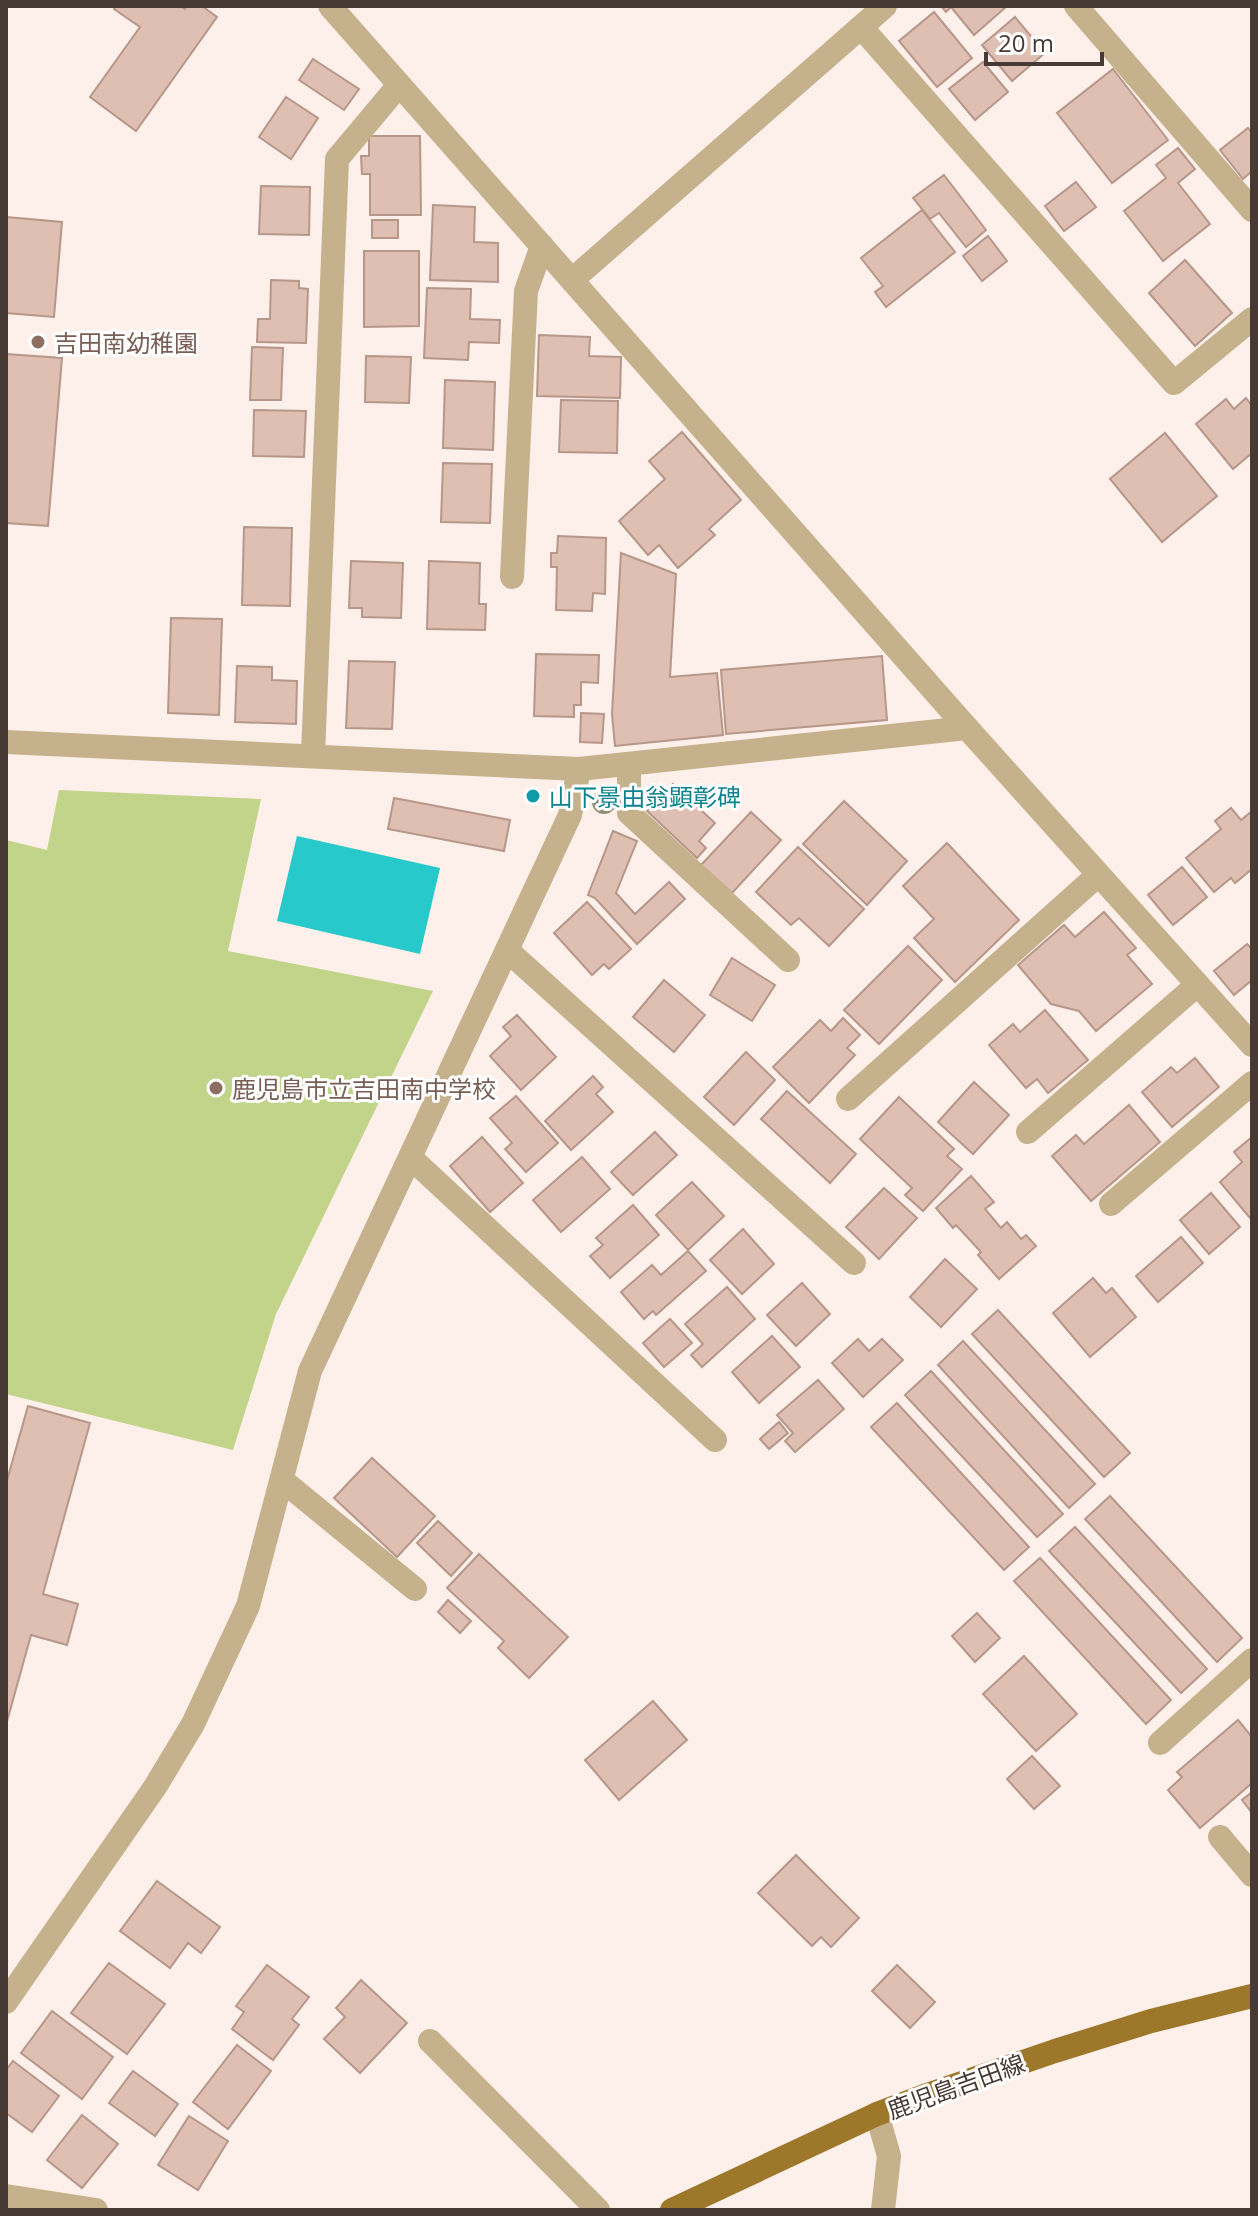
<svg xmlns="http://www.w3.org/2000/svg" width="1258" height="2216" viewBox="0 0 1258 2216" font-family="'Open Sans','Noto Sans JP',sans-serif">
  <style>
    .green { fill: #c2d38a }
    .water { fill: #28c9ca }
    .building { fill: #dfbfb2; stroke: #b6978a; stroke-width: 2 }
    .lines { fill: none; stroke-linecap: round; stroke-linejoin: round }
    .street { stroke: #c5b18c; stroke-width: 24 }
    .primary { stroke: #9d782a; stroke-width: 24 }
    .tree { fill: #8f8d74 }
    .education-dot { fill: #8d6e63; stroke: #fff; stroke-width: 3 }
    .culture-dot { fill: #0f9aa8; stroke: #fff; stroke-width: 3 }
    .labels { text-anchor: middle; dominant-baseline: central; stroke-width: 6; stroke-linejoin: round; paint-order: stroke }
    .education-label { font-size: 24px; fill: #785e54; stroke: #fff; text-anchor: start }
    .culture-label { font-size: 24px; fill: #0d838f; stroke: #fff; text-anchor: start }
    .street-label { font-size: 24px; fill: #473a34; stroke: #fff }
  </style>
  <rect width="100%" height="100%" fill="#fdefe9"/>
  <polygon class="green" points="59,790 261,799 228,951 433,991 276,1314 233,1450 6,1394 6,840 47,850"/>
  <polygon class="water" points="297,836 440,868 420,954 277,921"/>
  <g class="building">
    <polygon points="116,6 180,6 185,9 187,6 202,6 217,17 136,131 90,97 140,27 114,9"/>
    <polygon points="941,6 1005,6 1006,7 974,35 951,7 946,12"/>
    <polygon points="934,12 972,58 937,87 899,41"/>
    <polygon points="1015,17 1045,53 1012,81 982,45"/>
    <polygon points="313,59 359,89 344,110 299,80"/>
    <polygon points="983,62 1008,92 975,120 949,89"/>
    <polygon points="1113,69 1168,140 1112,183 1057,113"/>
    <polygon points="286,97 318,118 291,159 259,137"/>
    <polygon points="1248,128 1252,133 1252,171 1243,179 1220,150"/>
    <polygon points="369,136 420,136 421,215 370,215 370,174 362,174 361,156 369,156"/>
    <polygon points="1178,148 1195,169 1178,183 1210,224 1163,261 1124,211 1166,178 1156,165"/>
    <polygon points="944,175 986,230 966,247 939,213 930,219 913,198"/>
    <polygon points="1076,182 1096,207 1064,231 1045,206"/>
    <polygon points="261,186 310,187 309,235 259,234"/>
    <polygon points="433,205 475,207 474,242 498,243 498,282 430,280"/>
    <polygon points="922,210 955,252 886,307 875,292 883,286 861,258"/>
    <polygon points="6,217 62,222 54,317 6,313"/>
    <rect x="372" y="220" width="26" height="18"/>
    <polygon points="988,236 1007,261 982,281 963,256"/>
    <polygon points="364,251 419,251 419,326 364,327"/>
    <polygon points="1185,260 1232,313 1195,346 1149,293"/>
    <polygon points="271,280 299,281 299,288 308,289 306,343 257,342 258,319 270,319"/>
    <polygon points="427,288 471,289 470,319 500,320 499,343 469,342 468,360 424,358"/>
    <polygon points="539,335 590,337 589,356 621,357 620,398 537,396"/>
    <polygon points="252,347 283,348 281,400 250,400"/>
    <polygon points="6,354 62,358 48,526 6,523"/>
    <polygon points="366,356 411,357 409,403 365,402"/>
    <polygon points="445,380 495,382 493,450 443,448"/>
    <polygon points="1246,398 1252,406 1252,453 1233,469 1196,424 1226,399 1234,409"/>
    <polygon points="561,400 618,401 617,453 559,452"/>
    <polygon points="254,410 306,411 304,457 253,456"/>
    <polygon points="682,432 741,500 709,529 715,535 678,568 659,545 648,555 619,521 665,479 649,461"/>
    <polygon points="1165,433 1217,496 1162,542 1110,479"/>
    <polygon points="443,463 492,464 490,523 441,522"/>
    <polygon points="244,527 292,528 290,606 242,605"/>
    <polygon points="558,536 606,538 605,594 593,593 592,611 556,610 557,567 551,567 551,553 557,553"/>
    <polygon points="621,553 676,574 670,677 717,673 723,735 615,746 612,714"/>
    <polygon points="351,561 403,563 401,618 362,617 362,608 349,608"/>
    <polygon points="429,561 480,563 479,604 486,604 485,630 427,629"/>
    <polygon points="171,618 222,619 219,715 168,713"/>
    <polygon points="536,654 599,655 598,683 581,682 581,705 574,705 574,717 534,716"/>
    <polygon points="882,656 887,720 726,734 721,670"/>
    <polygon points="349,661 395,662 392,729 346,728"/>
    <polygon points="237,666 272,667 272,680 297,681 296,724 235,722"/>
    <polygon points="581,713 604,714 602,743 580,742"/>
    <polygon points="673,784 715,823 699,841 706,848 697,858 647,811"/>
    <polygon points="394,798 510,820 504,851 388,829"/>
    <polygon points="844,801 907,861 867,905 803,844"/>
    <polygon points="1231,808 1241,820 1252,811 1252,869 1235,883 1231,878 1214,892 1186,858 1221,829 1215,821"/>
    <polygon points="751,812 781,840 732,893 701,865"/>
    <polygon points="613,831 637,841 616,893 635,914 669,882 685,899 637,944 595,898 588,895"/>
    <polygon points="947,843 1019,920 955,982 914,938 934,919 903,886"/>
    <polygon points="798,847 864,909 829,946 799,918 791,925 756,892"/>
    <polygon points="1182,867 1207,897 1173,925 1148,895"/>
    <polygon points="587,902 631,949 609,969 604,964 592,975 554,933"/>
    <polygon points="1104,912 1136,948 1127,955 1152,984 1096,1031 1079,1011 1051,1004 1018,965 1064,925 1075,937"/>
    <polygon points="1247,944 1252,949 1252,980 1234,995 1214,971"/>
    <polygon points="908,946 942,980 879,1044 844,1010"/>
    <polygon points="732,958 775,985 752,1021 710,995"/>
    <polygon points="664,980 705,1015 674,1052 633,1017"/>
    <polygon points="1045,1010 1088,1060 1048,1093 1037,1079 1026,1088 989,1045 1013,1024 1020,1032"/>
    <polygon points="517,1015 556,1057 521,1090 490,1056 511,1036 503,1027"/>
    <polygon points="843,1018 860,1035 847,1048 855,1055 809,1103 773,1067 820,1020 831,1031"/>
    <polygon points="746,1052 775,1080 734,1125 704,1097"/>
    <polygon points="1195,1058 1219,1087 1172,1127 1142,1092 1171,1067 1177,1073"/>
    <polygon points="593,1076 603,1087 596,1094 613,1112 571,1150 545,1121"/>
    <polygon points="974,1082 1009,1115 973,1154 938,1122"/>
    <polygon points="787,1091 856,1154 830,1183 761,1119"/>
    <polygon points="516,1096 558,1143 526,1172 505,1149 512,1143 490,1118"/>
    <polygon points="899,1097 954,1149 947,1156 962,1169 923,1211 905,1195 912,1188 860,1139"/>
    <polygon points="1129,1105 1160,1142 1091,1201 1052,1156 1076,1135 1084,1144"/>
    <polygon points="655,1132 677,1155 633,1195 611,1172"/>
    <polygon points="482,1137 523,1183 490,1212 450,1166"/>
    <polygon points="1252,1137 1252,1217 1250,1218 1220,1182 1242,1162 1234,1152"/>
    <polygon points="582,1157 610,1189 561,1232 533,1200"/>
    <polygon points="971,1176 994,1202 985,1209 1001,1228 1007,1222 1021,1239 1026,1235 1036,1246 999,1279 978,1255 981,1252 956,1225 953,1228 936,1208"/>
    <polygon points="692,1182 724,1216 688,1250 656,1215"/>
    <polygon points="884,1188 917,1218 879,1259 846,1227"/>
    <polygon points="1211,1193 1240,1227 1209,1254 1180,1220"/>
    <polygon points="633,1205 659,1235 610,1278 590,1256 603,1245 596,1238"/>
    <polygon points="743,1229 774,1264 742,1294 710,1260"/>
    <polygon points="1181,1237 1203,1263 1158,1302 1136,1276"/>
    <polygon points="688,1251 706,1271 656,1315 653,1311 644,1319 621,1292 652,1265 661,1275"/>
    <polygon points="945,1259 977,1289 941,1327 910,1297"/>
    <polygon points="1093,1278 1106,1293 1112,1288 1136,1317 1090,1357 1053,1313"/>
    <polygon points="802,1283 830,1314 796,1346 767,1315"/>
    <polygon points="727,1287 755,1319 702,1367 691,1355 703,1344 685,1324"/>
    <polygon points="998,1310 1130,1453 1104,1477 972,1334"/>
    <polygon points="670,1319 692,1343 664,1367 643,1343"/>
    <polygon points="772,1336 800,1367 759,1403 732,1372"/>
    <polygon points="858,1339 869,1351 882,1339 903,1360 863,1397 832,1363"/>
    <polygon points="963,1341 1095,1484 1069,1508 938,1365"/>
    <polygon points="931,1371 1063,1514 1037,1537 905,1395"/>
    <polygon points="818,1380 844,1409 795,1452 785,1441 793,1433 777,1415"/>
    <polygon points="897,1403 1029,1547 1004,1570 871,1427"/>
    <polygon points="28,1406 90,1423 43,1594 78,1604 67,1645 31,1635 6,1725 6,1484"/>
    <polygon points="779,1422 788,1433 769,1449 760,1439"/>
    <polygon points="372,1458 435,1516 397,1557 334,1498"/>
    <polygon points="1110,1496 1242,1638 1217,1662 1085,1519"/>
    <polygon points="438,1521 472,1553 451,1576 417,1543"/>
    <polygon points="1075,1527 1207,1669 1181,1693 1049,1551"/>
    <polygon points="479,1554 568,1637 529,1678 498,1648 504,1641 447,1588"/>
    <polygon points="1040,1558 1171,1700 1146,1724 1014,1581"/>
    <polygon points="448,1600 471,1621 460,1633 438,1612"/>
    <polygon points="977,1613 1000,1638 975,1662 952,1636"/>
    <polygon points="1024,1656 1077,1714 1036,1751 983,1694"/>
    <polygon points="653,1701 687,1740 619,1800 585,1760"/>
    <polygon points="1238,1720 1252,1737 1252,1783 1200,1828 1168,1790 1182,1777 1177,1772"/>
    <polygon points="1032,1756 1060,1786 1034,1809 1007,1779"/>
    <polygon points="1252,1792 1252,1813 1242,1800"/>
    <polygon points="796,1855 859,1918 831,1947 821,1937 812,1946 758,1893"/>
    <polygon points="157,1881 220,1927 201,1953 188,1943 170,1968 120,1931"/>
    <polygon points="109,1963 165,2004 127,2054 71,2013"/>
    <polygon points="267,1965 309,1997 292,2019 299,2025 273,2060 232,2029 244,2012 236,2006"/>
    <polygon points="897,1965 935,2002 910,2028 872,1991"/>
    <polygon points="361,1980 407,2023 360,2073 324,2039 345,2017 336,2008"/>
    <polygon points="52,2011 113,2057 82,2099 21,2053"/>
    <polygon points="237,2045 271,2071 228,2129 193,2102"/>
    <polygon points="13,2061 59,2096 32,2132 6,2113 6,2070"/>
    <polygon points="133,2071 178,2104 155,2136 109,2103"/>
    <polygon points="82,2115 118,2144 82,2188 47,2160"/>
    <polygon points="189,2116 228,2141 198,2190 158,2165"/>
  </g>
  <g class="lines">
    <g class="street">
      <polyline points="330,6 967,728 1252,1045"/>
      <polyline points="1076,6 1252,210"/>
      <polyline points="861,27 1174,383 1252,319"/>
      <polyline points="572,280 885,6"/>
      <polyline points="512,577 526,291 542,246"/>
      <polyline points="6,742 579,769 967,728"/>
      <polyline points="313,755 337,159 399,85"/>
      <polyline points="629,764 629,813 788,960"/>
      <polyline points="508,951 854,1263"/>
      <polyline points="848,1099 1098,875"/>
      <polyline points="1028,1132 1197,985"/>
      <polyline points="411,1158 715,1440"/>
      <polyline points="1111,1204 1252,1083"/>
      <polyline points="282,1480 415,1589"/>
      <polyline points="1160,1743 1252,1660"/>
      <polyline points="1220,1837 1252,1875"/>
      <polyline points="6,2002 155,1787 193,1724 248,1606 310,1371 570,815 579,769"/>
      <polyline points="430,2041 598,2210"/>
      <polyline points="877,2114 889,2156 883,2210"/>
      <polyline points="6,2196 96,2210"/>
    </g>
    <polyline class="primary" points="672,2210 877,2114 927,2095 1055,2051 1151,2021 1252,1996"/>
  </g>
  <circle class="tree" cx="604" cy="802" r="12"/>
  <g class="education-dot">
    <circle cx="38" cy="342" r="8"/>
    <circle cx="216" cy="1088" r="8"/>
  </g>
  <circle class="culture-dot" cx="533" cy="796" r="8"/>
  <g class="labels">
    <g class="education-label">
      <text x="54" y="342">吉田南幼稚園</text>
      <text x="232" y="1088">鹿児島市立吉田南中学校</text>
    </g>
    <g class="culture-label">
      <text x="549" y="796">山下景由翁顕彰碑</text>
    </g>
    <g class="street-label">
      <text transform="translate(956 2086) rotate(-20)">鹿児島吉田線</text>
    </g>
  </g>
  <rect width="1258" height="2216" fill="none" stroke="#473a34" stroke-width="16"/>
  <path d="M986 52v12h116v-12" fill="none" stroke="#473a34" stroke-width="4"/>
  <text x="998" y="52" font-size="24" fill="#473a34" stroke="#ffffff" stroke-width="6" paint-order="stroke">20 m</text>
</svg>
